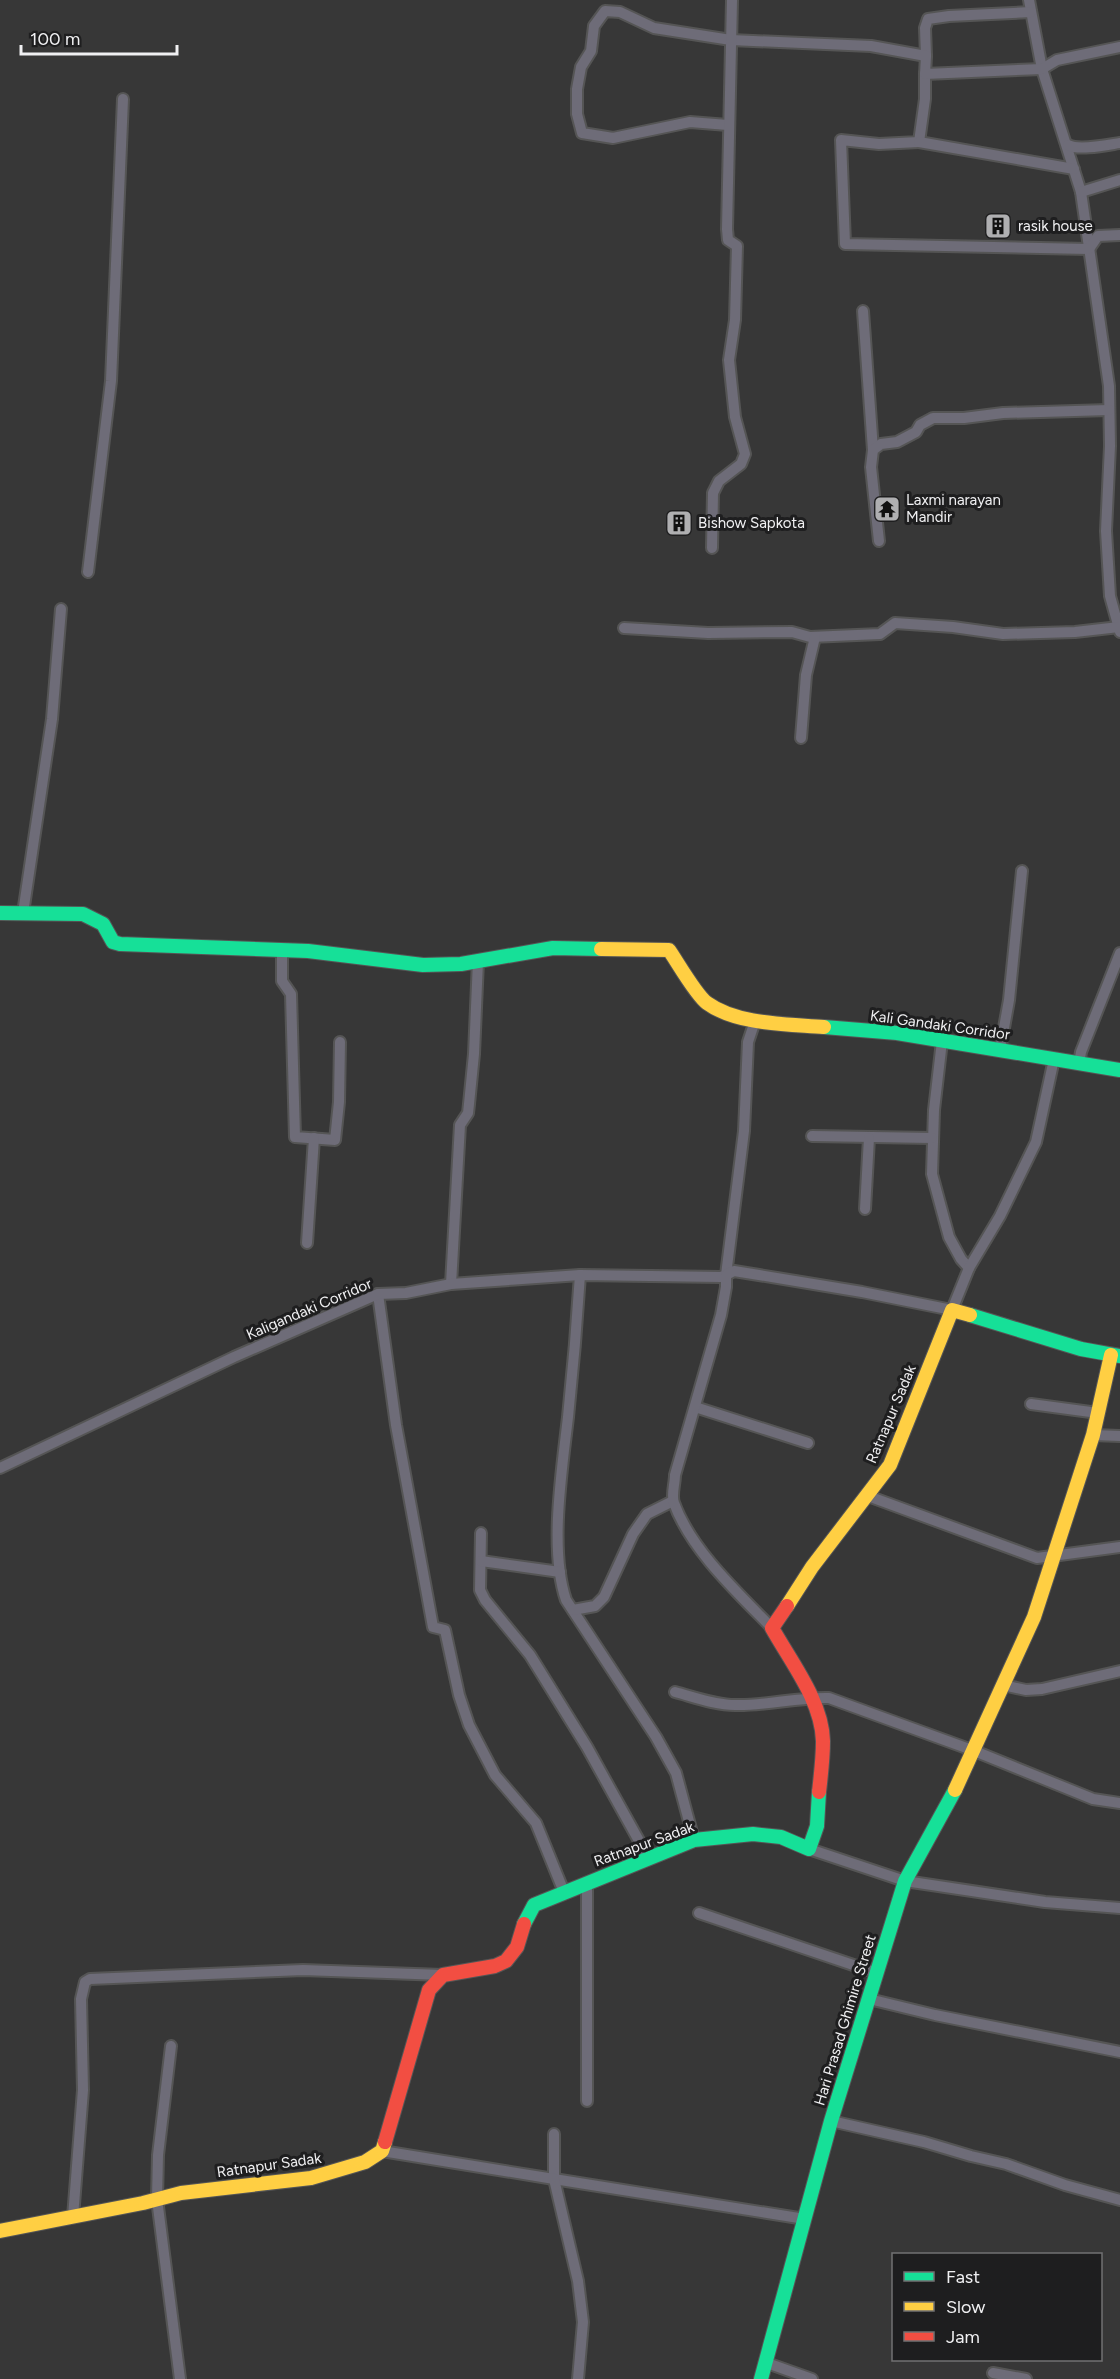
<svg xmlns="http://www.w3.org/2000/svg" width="1120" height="2379" viewBox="0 0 1120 2379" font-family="Figtree,sans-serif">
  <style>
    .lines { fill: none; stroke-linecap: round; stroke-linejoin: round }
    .street-casing { stroke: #555; stroke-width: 14 }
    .fast-casing { stroke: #555; stroke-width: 16 }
    .slow-casing { stroke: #555; stroke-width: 16 }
    .jam-casing { stroke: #555; stroke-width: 16 }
    .street { stroke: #6e6c78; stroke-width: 10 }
    .fast { stroke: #16e098; stroke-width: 14 }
    .slow { stroke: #ffcf43; stroke-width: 14 }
    .jam { stroke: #f24e42; stroke-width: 14 }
    .labels { text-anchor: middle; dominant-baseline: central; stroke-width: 6; stroke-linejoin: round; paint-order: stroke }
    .poi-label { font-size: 15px; fill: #f0f0f2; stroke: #1e1e1f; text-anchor: start }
    .street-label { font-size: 15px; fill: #f0f0f2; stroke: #1e1e1f }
  </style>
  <rect width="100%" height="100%" fill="#373737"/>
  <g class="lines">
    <defs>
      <g id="street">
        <polyline points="1029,0 1042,69 1081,192 1109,386 1110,446 1106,531 1110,596 1120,632"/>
        <polyline points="926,56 925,28 928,19 949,16 1031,12"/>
        <polyline points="925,74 925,99 919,142 879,144 841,140 845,244 1089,249 1098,236 1120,235"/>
        <polyline points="728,125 690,122 613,138 582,133 577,114 577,89 581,67 591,51 594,26 605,11 620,12 654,28 731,40 871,46 926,56 925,74 1042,69 1057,60 1120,47"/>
        <polyline points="919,142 1074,169"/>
        <path d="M1068 145C1079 151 1107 145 1120 143"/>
        <polyline points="1081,192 1120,180"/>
        <polyline points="863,311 873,450"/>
        <polyline points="879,541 871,467 873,450 881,444 897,442 916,432 920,425 933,418 964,418 1003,413 1109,410"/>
        <polyline points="712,548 713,493 719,481 741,464 745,454 735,417 729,360 735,320 737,246 728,240 727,229 732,0"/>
        <polyline points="88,572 111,381 123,99"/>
        <polyline points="624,628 708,633 792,632 810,637 880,634 895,623 953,627 1003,634 1075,632 1119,627"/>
        <polyline points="801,738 806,675 815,637"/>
        <polyline points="23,913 52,719 61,609"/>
        <polyline points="282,950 282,981 291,994 295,1137 335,1140 339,1102 340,1042"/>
        <polyline points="942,1041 934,1110 932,1174 949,1237 961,1259 969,1268"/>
        <polyline points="1000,1050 1009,1000 1022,871"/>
        <polyline points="1079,1064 1081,1052 1120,953"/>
        <polyline points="812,1136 932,1138"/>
        <polyline points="865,1209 869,1138"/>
        <polyline points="307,1243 314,1138"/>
        <path d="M580 1275C577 1323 573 1370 568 1417 562 1470 549 1550 566 1600L656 1737 676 1773 694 1840"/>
        <polyline points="451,1284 460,1125 468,1113 469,1104 474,1054 478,961"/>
        <polyline points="378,1294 396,1425 433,1627 445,1630 459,1695 469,1725 495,1775 536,1823 564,1892"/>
        <polyline points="1031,1404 1098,1413"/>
        <polyline points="695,1407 808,1443"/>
        <polyline points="1093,1435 1120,1436"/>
        <polyline points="0,1468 234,1357 378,1294 406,1293 451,1284 580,1275 721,1277 726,1275 744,1131 748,1042 755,1021"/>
        <polyline points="868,1496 1037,1558 1120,1547"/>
        <polyline points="481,1533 480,1590 485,1600 530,1655 587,1747 648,1857"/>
        <polyline points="481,1561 560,1572"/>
        <polyline points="573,1610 595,1606 604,1597 633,1534 647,1514 673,1501"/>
        <path d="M772 1628C738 1593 691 1550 674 1503 671 1495 675 1484 675 1475L721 1315 726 1287V1275L734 1271 759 1275 862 1292 952 1310 969 1268 1000 1216 1036 1142 1054 1059"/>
        <polyline points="1003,1685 1026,1690 1042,1689 1120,1671"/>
        <path d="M675 1692C694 1697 715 1705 735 1705 766 1706 797 1697 829 1698L972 1750 1093 1799 1120 1803"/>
        <polyline points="809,1849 905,1881 1045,1902 1120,1908"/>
        <polyline points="587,1883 587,2101"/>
        <polyline points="699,1913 877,1973"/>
        <polyline points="869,1999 935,2015 1120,2052"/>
        <polyline points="171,2046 158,2155 157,2199 180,2379"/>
        <polyline points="831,2121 924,2142 971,2156 1006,2164 1065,2185 1120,2200"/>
        <polyline points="554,2134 554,2179 805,2219"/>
        <polyline points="382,2151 554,2179 578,2281 583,2322 578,2379"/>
        <polyline points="73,2217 83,2090 81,1999 85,1982 90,1979 303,1970 443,1975"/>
        <polyline points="767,2363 812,2379"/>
        <polyline points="993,2373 1026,2379"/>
      </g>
      <g id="fast">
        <polyline points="0,913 83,914 103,924 113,942 120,944 308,951 423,965 461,964 553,948 601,949"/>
        <polyline points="824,1027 897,1033 1120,1070"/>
        <polyline points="970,1315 1081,1349 1120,1356"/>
        <polyline points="524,1924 534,1905 694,1840 753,1834 781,1837 809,1849 817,1826 819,1792"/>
        <polyline points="761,2379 831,2121 905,1881 955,1790"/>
      </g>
      <g id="slow">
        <path d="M601 949 669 950C678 963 696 995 707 1003 737 1025 788 1024 824 1027"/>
        <polyline points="787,1606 812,1567 890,1465 952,1310 970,1315"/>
        <polyline points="955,1790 1034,1617 1093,1435 1111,1355"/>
        <polyline points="0,2231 143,2203 181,2193 311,2178 365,2162 382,2151 385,2142"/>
      </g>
      <g id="jam">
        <path d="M787 1606 772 1628C791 1662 822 1701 823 1741 823 1758 821 1775 819 1792"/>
        <polyline points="385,2142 429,1990 443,1975 495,1966 506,1961 517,1947 524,1924"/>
      </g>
    </defs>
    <use href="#street" class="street-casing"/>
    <use href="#fast" class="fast-casing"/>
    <use href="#slow" class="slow-casing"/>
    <use href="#jam" class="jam-casing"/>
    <use href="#street" class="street"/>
    <use href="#fast" class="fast"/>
    <use href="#slow" class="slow"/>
    <use href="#jam" class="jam"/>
  </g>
  <defs>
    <symbol id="building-square" viewBox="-11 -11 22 22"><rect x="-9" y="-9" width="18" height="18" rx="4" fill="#afafb1" stroke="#1e1e1f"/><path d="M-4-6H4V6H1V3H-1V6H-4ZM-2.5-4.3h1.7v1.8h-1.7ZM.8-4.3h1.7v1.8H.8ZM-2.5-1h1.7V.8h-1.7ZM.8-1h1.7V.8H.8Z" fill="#111"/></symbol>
    <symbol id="temple-square" viewBox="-11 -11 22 22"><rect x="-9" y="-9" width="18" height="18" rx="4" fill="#afafb1" stroke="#1e1e1f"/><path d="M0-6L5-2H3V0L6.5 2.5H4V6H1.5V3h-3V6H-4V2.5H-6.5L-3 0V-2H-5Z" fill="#111"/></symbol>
  </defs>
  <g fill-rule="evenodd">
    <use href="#building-square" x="983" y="211" width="30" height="30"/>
    <use href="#temple-square" x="872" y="494" width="30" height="30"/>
    <use href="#building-square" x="664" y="508" width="30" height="30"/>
  </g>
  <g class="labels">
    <g class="poi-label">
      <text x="1018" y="226">rasik house</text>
      <text x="906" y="500">Laxmi narayan<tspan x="906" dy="17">Mandir</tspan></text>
      <text x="698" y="523">Bishow Sapkota</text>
    </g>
    <g class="street-label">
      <text transform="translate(940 1025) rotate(8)">Kali Gandaki Corridor</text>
      <text transform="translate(309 1309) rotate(-23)">Kaligandaki Corridor</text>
      <text transform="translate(891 1414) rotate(-67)">Ratnapur Sadak</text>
      <text transform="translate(644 1844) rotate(-20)">Ratnapur Sadak</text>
      <text transform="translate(845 2020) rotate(-73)">Hari Prasad Ghimire Street</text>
      <text transform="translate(269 2165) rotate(-8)">Ratnapur Sadak</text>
    </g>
  </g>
  <rect x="892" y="2253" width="210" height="108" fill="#1e1e1f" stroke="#727273" stroke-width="1.5"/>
  <rect x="904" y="2272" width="30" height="9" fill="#16e098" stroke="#727273" stroke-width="1.5"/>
  <text x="946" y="2283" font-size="18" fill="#f0f0f2">Fast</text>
  <rect x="904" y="2302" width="30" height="9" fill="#ffcf43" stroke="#727273" stroke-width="1.5"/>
  <text x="946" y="2313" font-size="18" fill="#f0f0f2">Slow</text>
  <rect x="904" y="2332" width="30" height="9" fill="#f24e42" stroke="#727273" stroke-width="1.5"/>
  <text x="946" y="2343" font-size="18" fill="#f0f0f2">Jam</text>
  <path d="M21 45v9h156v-9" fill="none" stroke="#f0f0f2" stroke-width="3"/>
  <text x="30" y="45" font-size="18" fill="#f0f0f2" stroke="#1e1e1f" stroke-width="4.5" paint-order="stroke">100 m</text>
</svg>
